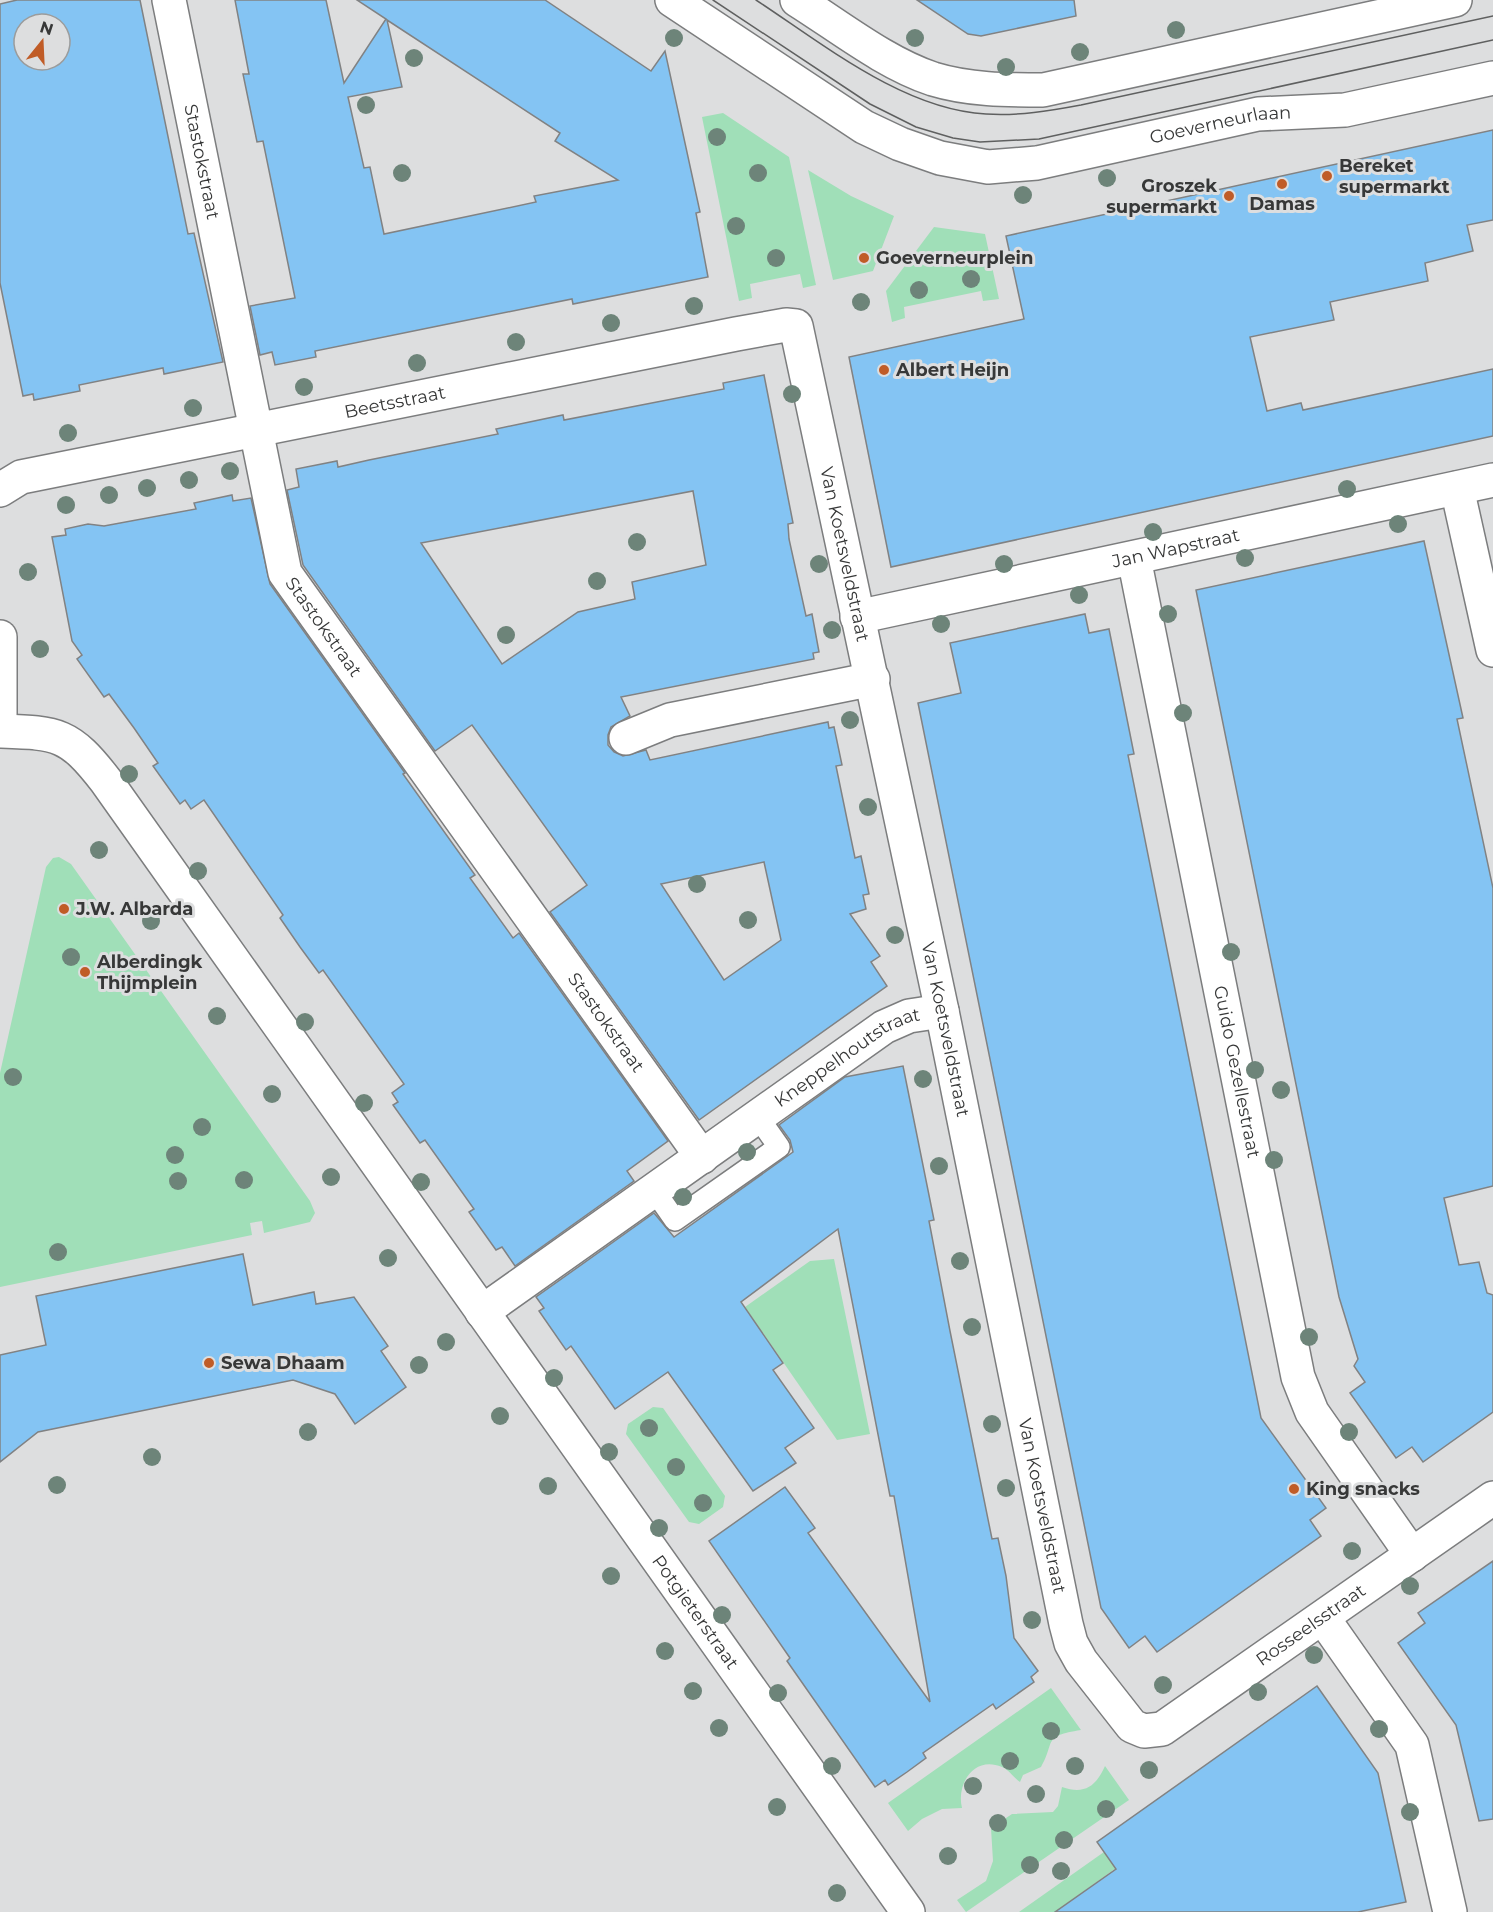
<svg xmlns="http://www.w3.org/2000/svg" width="1493" height="1912" viewBox="0 0 1493 1912" font-family="Montserrat,sans-serif">
  <style>
    .green { fill: #a0dfb8 }
    .building { fill: #84c4f3; stroke: #818283; stroke-width: 1.5; fill-rule: evenodd }
    .lines { fill: none; stroke-linecap: round; stroke-linejoin: round }
    .lane-casing { stroke: #7c7d7e; stroke-width: 24 }
    .street-casing { stroke: #7c7d7e; stroke-width: 36 }
    .secondary-casing { stroke: #7c7d7e; stroke-width: 36 }
    .lane { stroke: #fff; stroke-width: 21 }
    .street { stroke: #fff; stroke-width: 33 }
    .secondary { stroke: #fff; stroke-width: 33 }
    .tram { stroke: #5f6060; stroke-width: 1.5 }
    .tree { fill: #6d8479 }
    .poi-dot { fill: #c05c27; stroke: #dddedf; stroke-width: 2 }
    .labels { text-anchor: middle; dominant-baseline: central; stroke-width: 6; stroke-linejoin: round; paint-order: stroke }
    .street-label { font-size: 18px; fill: #373838; stroke: #dddedf }
    .poi-label { font-size: 18px; font-weight: bold; fill: #373838; stroke: #dddedf; text-anchor: start }
  </style>
  <rect width="100%" height="100%" fill="#dddedf"/>
  <g class="green">
    <polygon points="723,113 789,157 816,285 803,288 800,274 750,284 752,298 739,301 702,117"/>
    <polygon points="808,170 851,196 894,216 873,271 833,280"/>
    <polygon points="934,227 985,234 999,299 983,301 981,291 904,307 905,318 892,322 886,291"/>
    <polygon points="59,857 71,864 310,1201 315,1213 310,1222 264,1233 262,1221 250,1223 252,1235 0,1287 0,1073 46,867 53,858"/>
    <polygon points="834,1259 870,1434 837,1440 745,1307 810,1261"/>
    <polygon points="653,1407 663,1408 725,1496 723,1507 699,1524 689,1522 626,1434 628,1424"/>
    <path d="M1051 1688 1081 1730C1041 1736 1056 1742 1041 1767L1023 1775 1020 1782C1014 1778 1009 1770 1002 1767 974 1755 956 1784 962 1808L942 1809 922 1819 908 1831 888 1803Z"/>
    <path d="M1105 1766 1129 1800 966 1912 957 1900 986 1881 993 1861 991 1828 1012 1814 1053 1812 1058 1806 1062 1787C1085 1795 1096 1786 1105 1766Z"/>
    <polygon points="1104,1852 1116,1868 1055,1912 1019,1912"/>
  </g>
  <g class="building">
    <path d="M17 0H140L188 234 194 233 223 362 164 374 163 368 79 385 80 391 34 400 33 394 23 396 0 283V4ZM24 24H60V60H24Z"/>
    <path d="M235 0H326L344 83 386 19 357 0H545L651 71 665 51 700 212 696 213 708 277 573 304 572 299 443 325 315 351 316 357 275 365 272 352 260 355 250 306 295 298 263 141 257 142 243 74H249ZM387 20 560 133 555 141 618 180 534 196 536 202 384 234 370 167 364 168 348 97 402 87Z"/>
    <polygon points="917,0 1074,0 1076,16 981,36 968,34"/>
    <polygon points="1493,130 1493,220 1467,225 1473,251 1425,263 1428,281 1330,302 1334,320 1250,337 1267,411 1301,403 1303,410 1493,369 1493,436 891,567 849,357 1024,319 1006,236"/>
    <path d="M764 375 793 523 788 524 789 539 806 616 812 614 819 652 813 653 814 659 621 697 630 716 611 727 608 735V745L614 752 623 756 646 750 650 760 828 722 829 728 834 727 842 765 836 766 855 858 861 856 869 894 863 895 866 909 850 914 880 956 871 962 887 986 699 1120 550 912 587 885 472 725 435 751 303 565 287 490 299 487 296 469 337 461 338 467 369 460 498 434 496 429 563 415 564 420 724 389 723 383ZM693 491 706 565 632 582 635 599 578 612 502 664 421 543ZM764 862 781 940 724 980 661 884Z"/>
    <polygon points="232,495 233,501 251,498 270,584 405,773 403,774 475,875 470,878 513,938 519,933 668,1141 627,1171 634,1181 515,1266 502,1247 496,1250 469,1212 474,1209 425,1140 420,1143 393,1105 398,1102 392,1093 404,1084 323,970 319,973 300,947 280,918 283,915 204,800 191,809 185,800 180,804 153,766 158,763 134,728 109,694 104,697 77,659 82,655 72,641 52,537 66,535 65,529 88,524 104,526 196,509 194,503"/>
    <polygon points="1424,541 1463,718 1457,719 1493,888 1493,1186 1444,1198 1459,1265 1479,1262 1487,1293 1493,1295 1493,1412 1423,1462 1412,1447 1396,1458 1350,1393 1365,1382 1354,1366 1358,1359 1339,1297 1196,590"/>
    <polygon points="1085,614 1089,633 1109,629 1134,754 1128,755 1261,1418 1326,1508 1310,1520 1321,1536 1157,1652 1145,1636 1129,1648 1101,1608 918,703 961,693 950,643"/>
    <polygon points="903,1066 934,1220 929,1221 950,1331 992,1539 998,1538 1006,1576 1014,1638 1038,1671 1031,1677 1034,1682 996,1709 993,1704 923,1753 926,1758 907,1772 888,1785 885,1780 875,1787 787,1661 790,1658 709,1541 785,1487 815,1528 808,1533 930,1702 894,1496 890,1496 838,1229 741,1302 783,1363 773,1370 814,1428 785,1448 796,1463 753,1491 668,1372 615,1409 571,1346 566,1350 539,1311 544,1308 536,1297 654,1213 674,1237 793,1152 790,1140 779,1125 845,1077"/>
    <polygon points="243,1254 253,1305 314,1292 316,1304 354,1297 388,1346 381,1351 406,1387 355,1424 335,1394 293,1380 38,1432 0,1462 0,1355 46,1345 36,1296"/>
    <polygon points="1493,1561 1493,1819 1479,1821 1456,1725 1398,1643 1425,1623 1418,1613"/>
    <polygon points="1317,1686 1378,1773 1406,1902 1358,1912 1055,1912 1116,1869 1097,1842"/>
  </g>
  <g class="lines">
    <defs>
      <polyline id="lane" points="654,1190 675,1220 779,1147 758,1117"/>
      <g id="street">
        <path id="s1" d="M169 0 285 573 702 1157"/>
        <polyline points="1457,488 1493,650"/>
        <path id="s2" d="M0 490 21 477 736 334 786 325 796 326 942 1011 1066 1624 1071 1643 1081 1661 1132 1726 1144 1731 1162 1729 1493 1498"/>
        <path id="s3" d="M1134 558 1298 1377 1312 1412 1412 1555"/>
        <path id="s4" d="M857 617 1493 480"/>
        <path id="s5" d="M0 731C58 733 69 733 106 781L908 1912"/>
        <polyline points="626,738 670,720 873,679"/>
        <path id="s6" d="M482 1312 884 1027 909 1016 942 1011"/>
        <polyline points="1323,1618 1412,1745 1450,1912"/>
      </g>
      <g id="secondary">
        <path id="s7" d="M672 0 864 127 900 144 940 158 988 167 1037 163 1258 114 1345 110 1493 78"/>
        <path d="M797 0C840 27 885 63 933 79 969 90 1006 90 1043 90L1455 0"/>
        <polyline points="0,637 0,718"/>
      </g>
    </defs>
    <use href="#lane" class="lane-casing"/>
    <use href="#street" class="street-casing"/>
    <use href="#secondary" class="secondary-casing"/>
    <use href="#lane" class="lane"/>
    <use href="#street" class="street"/>
    <use href="#secondary" class="secondary"/>
    <g class="tram">
      <polyline points="713,0 870,104 916,127 953,138 980,142 1039,139 1493,40"/>
      <path d="M756 0C823 44 904 110 986 114 1019 116 1049 111 1081 105L1493 16"/>
    </g>
  </g>
  <g class="tree">
    <circle cx="1176" cy="30" r="9"/>
    <circle cx="674" cy="38" r="9"/>
    <circle cx="915" cy="38" r="9"/>
    <circle cx="1080" cy="52" r="9"/>
    <circle cx="414" cy="58" r="9"/>
    <circle cx="1006" cy="67" r="9"/>
    <circle cx="366" cy="105" r="9"/>
    <circle cx="717" cy="137" r="9"/>
    <circle cx="402" cy="173" r="9"/>
    <circle cx="758" cy="173" r="9"/>
    <circle cx="1107" cy="178" r="9"/>
    <circle cx="1023" cy="195" r="9"/>
    <circle cx="736" cy="226" r="9"/>
    <circle cx="776" cy="258" r="9"/>
    <circle cx="971" cy="279" r="9"/>
    <circle cx="919" cy="290" r="9"/>
    <circle cx="861" cy="302" r="9"/>
    <circle cx="694" cy="306" r="9"/>
    <circle cx="611" cy="323" r="9"/>
    <circle cx="516" cy="342" r="9"/>
    <circle cx="417" cy="363" r="9"/>
    <circle cx="304" cy="387" r="9"/>
    <circle cx="792" cy="394" r="9"/>
    <circle cx="193" cy="408" r="9"/>
    <circle cx="68" cy="433" r="9"/>
    <circle cx="230" cy="471" r="9"/>
    <circle cx="189" cy="480" r="9"/>
    <circle cx="147" cy="488" r="9"/>
    <circle cx="1347" cy="489" r="9"/>
    <circle cx="109" cy="495" r="9"/>
    <circle cx="66" cy="505" r="9"/>
    <circle cx="1398" cy="524" r="9"/>
    <circle cx="1153" cy="532" r="9"/>
    <circle cx="637" cy="542" r="9"/>
    <circle cx="1245" cy="558" r="9"/>
    <circle cx="819" cy="564" r="9"/>
    <circle cx="1004" cy="564" r="9"/>
    <circle cx="28" cy="572" r="9"/>
    <circle cx="597" cy="581" r="9"/>
    <circle cx="1079" cy="595" r="9"/>
    <circle cx="1168" cy="614" r="9"/>
    <circle cx="941" cy="624" r="9"/>
    <circle cx="832" cy="630" r="9"/>
    <circle cx="506" cy="635" r="9"/>
    <circle cx="40" cy="649" r="9"/>
    <circle cx="1183" cy="713" r="9"/>
    <circle cx="850" cy="720" r="9"/>
    <circle cx="129" cy="774" r="9"/>
    <circle cx="868" cy="807" r="9"/>
    <circle cx="99" cy="850" r="9"/>
    <circle cx="198" cy="871" r="9"/>
    <circle cx="697" cy="884" r="9"/>
    <circle cx="748" cy="920" r="9"/>
    <circle cx="151" cy="921" r="9"/>
    <circle cx="895" cy="935" r="9"/>
    <circle cx="1231" cy="952" r="9"/>
    <circle cx="71" cy="957" r="9"/>
    <circle cx="217" cy="1016" r="9"/>
    <circle cx="305" cy="1022" r="9"/>
    <circle cx="1255" cy="1070" r="9"/>
    <circle cx="13" cy="1077" r="9"/>
    <circle cx="923" cy="1079" r="9"/>
    <circle cx="1281" cy="1090" r="9"/>
    <circle cx="272" cy="1094" r="9"/>
    <circle cx="364" cy="1103" r="9"/>
    <circle cx="202" cy="1127" r="9"/>
    <circle cx="747" cy="1152" r="9"/>
    <circle cx="175" cy="1155" r="9"/>
    <circle cx="1274" cy="1160" r="9"/>
    <circle cx="939" cy="1166" r="9"/>
    <circle cx="331" cy="1177" r="9"/>
    <circle cx="244" cy="1180" r="9"/>
    <circle cx="178" cy="1181" r="9"/>
    <circle cx="421" cy="1182" r="9"/>
    <circle cx="683" cy="1197" r="9"/>
    <circle cx="58" cy="1252" r="9"/>
    <circle cx="388" cy="1258" r="9"/>
    <circle cx="960" cy="1261" r="9"/>
    <circle cx="972" cy="1327" r="9"/>
    <circle cx="1309" cy="1337" r="9"/>
    <circle cx="446" cy="1342" r="9"/>
    <circle cx="419" cy="1365" r="9"/>
    <circle cx="554" cy="1378" r="9"/>
    <circle cx="500" cy="1416" r="9"/>
    <circle cx="992" cy="1424" r="9"/>
    <circle cx="649" cy="1428" r="9"/>
    <circle cx="308" cy="1432" r="9"/>
    <circle cx="1349" cy="1432" r="9"/>
    <circle cx="609" cy="1452" r="9"/>
    <circle cx="152" cy="1457" r="9"/>
    <circle cx="676" cy="1467" r="9"/>
    <circle cx="57" cy="1485" r="9"/>
    <circle cx="548" cy="1486" r="9"/>
    <circle cx="1006" cy="1488" r="9"/>
    <circle cx="703" cy="1503" r="9"/>
    <circle cx="659" cy="1528" r="9"/>
    <circle cx="1352" cy="1551" r="9"/>
    <circle cx="611" cy="1576" r="9"/>
    <circle cx="1410" cy="1586" r="9"/>
    <circle cx="722" cy="1615" r="9"/>
    <circle cx="1032" cy="1620" r="9"/>
    <circle cx="665" cy="1651" r="9"/>
    <circle cx="1314" cy="1655" r="9"/>
    <circle cx="1163" cy="1685" r="9"/>
    <circle cx="693" cy="1691" r="9"/>
    <circle cx="1258" cy="1692" r="9"/>
    <circle cx="778" cy="1693" r="9"/>
    <circle cx="719" cy="1728" r="9"/>
    <circle cx="1379" cy="1729" r="9"/>
    <circle cx="1051" cy="1731" r="9"/>
    <circle cx="1010" cy="1761" r="9"/>
    <circle cx="832" cy="1766" r="9"/>
    <circle cx="1075" cy="1766" r="9"/>
    <circle cx="1149" cy="1770" r="9"/>
    <circle cx="973" cy="1786" r="9"/>
    <circle cx="1036" cy="1794" r="9"/>
    <circle cx="777" cy="1807" r="9"/>
    <circle cx="1106" cy="1809" r="9"/>
    <circle cx="1410" cy="1812" r="9"/>
    <circle cx="998" cy="1823" r="9"/>
    <circle cx="1064" cy="1840" r="9"/>
    <circle cx="948" cy="1856" r="9"/>
    <circle cx="1030" cy="1865" r="9"/>
    <circle cx="1061" cy="1871" r="9"/>
    <circle cx="837" cy="1893" r="9"/>
  </g>
  <g class="poi-dot">
    <circle cx="1327" cy="176" r="6"/>
    <circle cx="1282" cy="184" r="6"/>
    <circle cx="1229" cy="196" r="6"/>
    <circle cx="864" cy="258" r="6"/>
    <circle cx="884" cy="370" r="6"/>
    <circle cx="64" cy="909" r="6"/>
    <circle cx="85" cy="972" r="6"/>
    <circle cx="209" cy="1363" r="6"/>
    <circle cx="1294" cy="1489" r="6"/>
  </g>
  <g class="labels">
    <g class="street-label">
      <text stroke="none"><textPath href="#s7" startOffset="598">Goeverneurlaan</textPath></text>
      <text stroke="none"><textPath href="#s1" startOffset="165">Stastokstraat</textPath></text>
      <text stroke="none"><textPath href="#s2" startOffset="406">Beetsstraat</textPath></text>
      <text stroke="none"><textPath href="#s4" startOffset="326">Jan Wapstraat</textPath></text>
      <text stroke="none"><textPath href="#s2" startOffset="1048">Van Koetsveldstraat</textPath></text>
      <text stroke="none"><textPath href="#s1" startOffset="651">Stastokstraat</textPath></text>
      <text stroke="none"><textPath href="#s1" startOffset="1137">Stastokstraat</textPath></text>
      <text stroke="none"><textPath href="#s2" startOffset="1534">Van Koetsveldstraat</textPath></text>
      <text stroke="none"><textPath href="#s6" startOffset="446">Kneppelhoutstraat</textPath></text>
      <text stroke="none"><textPath href="#s3" startOffset="524">Guido Gezellestraat</textPath></text>
      <text stroke="none"><textPath href="#s2" startOffset="2020">Van Koetsveldstraat</textPath></text>
      <text stroke="none"><textPath href="#s5" startOffset="1143">Potgieterstraat</textPath></text>
      <text stroke="none"><textPath href="#s2" startOffset="2476">Rosseelsstraat</textPath></text>
    </g>
    <g class="poi-label">
      <text x="1339" y="166">Bereket<tspan x="1339" dy="21">supermarkt</tspan></text>
      <text x="1217" y="186" text-anchor="end">Groszek<tspan x="1217" dy="21">supermarkt</tspan></text>
      <text x="1282" y="204" text-anchor="middle">Damas</text>
      <text x="876" y="258">Goeverneurplein</text>
      <text x="896" y="370">Albert Heijn</text>
      <text x="76" y="909">J.W. Albarda</text>
      <text x="97" y="962">Alberdingk<tspan x="97" dy="21">Thijmplein</tspan></text>
      <text x="221" y="1363">Sewa Dhaam</text>
      <text x="1306" y="1489">King snacks</text>
    </g>
  </g>
  <g transform="translate(42 42) rotate(18)"><circle r="28" fill="#dddedf" stroke="#9b9c9c" stroke-width="1.5"/>
  <path d="M0-4.5L10 22L0 15L-10 22Z" fill="#c05c27"/>
  <text y="-9" font-size="16" font-weight="bold" text-anchor="middle" fill="#373838">N</text>
  </g>
</svg>
